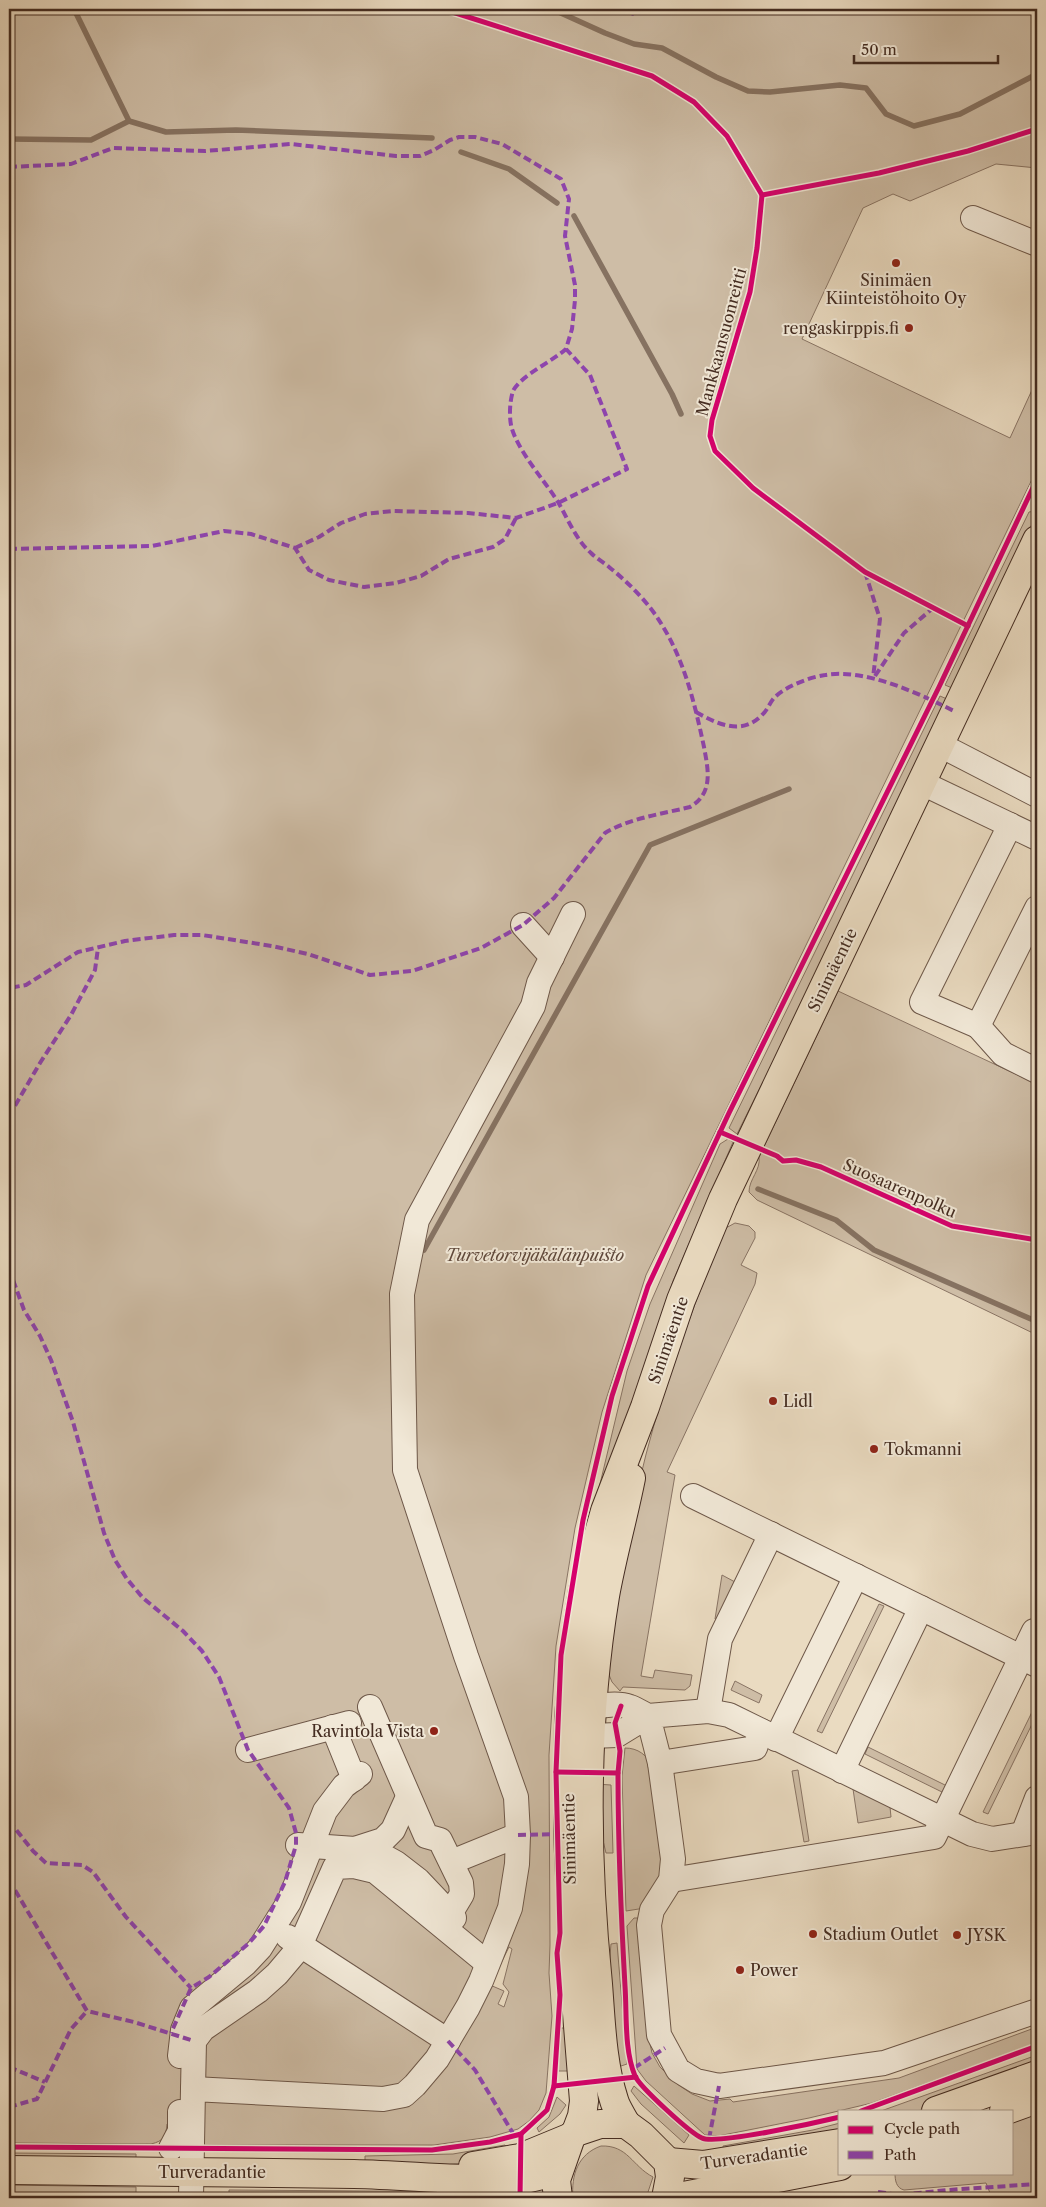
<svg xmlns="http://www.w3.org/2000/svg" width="1046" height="2207" viewBox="0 0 1046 2207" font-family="'Libre Caslon Text',serif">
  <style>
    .green { fill: #cebda6; stroke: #897464; fill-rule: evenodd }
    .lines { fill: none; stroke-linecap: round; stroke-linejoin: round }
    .stream { stroke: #867261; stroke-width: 5.5 }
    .minor-casing { stroke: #6e5849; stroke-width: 26 }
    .major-casing { stroke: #442c21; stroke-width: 30 }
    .minor { stroke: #f1e8d7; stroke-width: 24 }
    .major { stroke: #eadbc1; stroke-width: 28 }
    .quiet { stroke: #8e44ad; stroke-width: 4; stroke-dasharray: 8 4; stroke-linecap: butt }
    .cycleway-casing { stroke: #f1e8d7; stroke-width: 8 }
    .cycleway { stroke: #d6006c; stroke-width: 5 }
    .poi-dot { fill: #8f2418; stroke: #f1e8d7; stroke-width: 2 }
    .labels { text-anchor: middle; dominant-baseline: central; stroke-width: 4; stroke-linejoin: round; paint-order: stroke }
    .poi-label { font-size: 16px; fill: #442c21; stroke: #f1e8d7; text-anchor: start }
    .street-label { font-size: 16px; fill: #442c21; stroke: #f1e8d7 }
    .park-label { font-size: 16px; font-style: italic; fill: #60493c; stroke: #f1e8d7 }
  </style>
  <rect width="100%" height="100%" fill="#eadbc1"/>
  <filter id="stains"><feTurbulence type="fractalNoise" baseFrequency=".004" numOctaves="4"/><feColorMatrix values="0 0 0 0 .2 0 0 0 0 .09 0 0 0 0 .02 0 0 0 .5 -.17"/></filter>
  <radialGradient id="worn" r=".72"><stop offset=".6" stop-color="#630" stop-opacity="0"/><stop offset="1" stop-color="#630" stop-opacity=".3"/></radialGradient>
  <g class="green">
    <path d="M9 9H1037V168L996 164 910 201 893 194 863 208 802 339 1010 438 1037 379V469L646 1275 602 1412 575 1528 556 1646 549 1755 550 1945 549 1973 552 2016 546 2093 539 2110 529 2121 518 2129 490 2137 434 2145H205L200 2140 199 2126 167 2124C166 2136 164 2141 151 2144L9 2143ZM509 1947 512 1949 503 1984 509 1992 504 2007 498 2004 504 1991 490 1985Z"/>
    <polygon points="1036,511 1019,563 952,688 945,685 1029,512"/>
    <polygon points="940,696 947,699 874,861 737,1134 729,1128"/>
    <path d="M838 991 1037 1084V1335L757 1200 749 1192C749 1179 761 1170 759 1157Z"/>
    <polygon points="728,1139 733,1142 673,1281 589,1530 627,1371 650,1304 720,1144"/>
    <path d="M735 1223 749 1226 755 1232V1238L741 1265 757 1273 755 1284 667 1472 675 1475 641 1676 653 1678 655 1670 692 1675 690 1686 685 1690 623 1687 620 1691 612 1682 607 1670C618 1587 631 1505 654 1425 673 1358 699 1294 724 1229Z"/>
    <polygon points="722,1575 735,1582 717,1619 715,1619"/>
    <polygon points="879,1604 884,1606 822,1733 817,1731"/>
    <polygon points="735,1681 762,1695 759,1703 731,1690"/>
    <polygon points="1032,1712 1037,1714 988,1814 983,1812"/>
    <polygon points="868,1747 949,1787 946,1794 865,1754"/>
    <path d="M625 1748C638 1748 647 1755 653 1767L662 1870 645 1908 626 1911 622 1776Z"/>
    <polygon points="798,1770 809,1841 804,1842 792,1771"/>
    <polygon points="596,1784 611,1785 613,1853 606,1853 596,1811"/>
    <polygon points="853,1789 890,1807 891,1817 858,1823"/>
    <polygon points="634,1918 639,1918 647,2030 652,2053 660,2067 677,2084 692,2094 710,2101 730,2099 733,2102 899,2078 1037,2027 1037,2043 872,2103 809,2118 718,2136 705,2135 646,2081 637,2069 627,1926"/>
    <polygon points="617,1943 627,2064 615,2068 607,1991 611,1944"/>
    <polygon points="561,2028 568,2028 572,2071 558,2071"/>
    <polygon points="1037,2055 1037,2067 918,2111 881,2111"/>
    <polygon points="634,2086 689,2135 684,2143 641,2104 631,2091"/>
    <polygon points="557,2097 566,2105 560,2114 539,2132 537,2128 549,2117"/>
    <path d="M1037 2109V2198H992L986 2183 904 2190C896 2188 895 2180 895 2173H1012V2122Z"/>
    <polygon points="840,2123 840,2132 724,2154 723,2146 813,2130"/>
    <path d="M505 2145 510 2153C465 2170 413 2164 365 2164V2156L453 2154Z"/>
    <path d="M601 2146C628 2145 632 2166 653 2177L646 2198H573C571 2175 578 2154 601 2146Z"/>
    <polygon points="9,2153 136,2154 136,2165 9,2164"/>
    <polygon points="9,2185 136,2187 136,2198 9,2198"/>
    <polygon points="229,2190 509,2192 509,2198 229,2198"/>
  </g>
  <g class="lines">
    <g class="stream">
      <polyline points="74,9 129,121 166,132 236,130 432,138"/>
      <polyline points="552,9 605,33 634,44 662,48 716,77 748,91 770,92 840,85 866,88 886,114 914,126 960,114 1037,74"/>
      <polyline points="9,139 91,140 129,121"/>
      <polyline points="461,152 509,169 557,203"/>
      <polyline points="574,216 672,394 681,414"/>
      <polyline points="758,1189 836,1220 874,1250 1031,1319 1037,1319"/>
      <polyline points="424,1250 650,845 789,789"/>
    </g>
    <defs>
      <g id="minor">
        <polyline points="973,218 1037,244"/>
        <polyline points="940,745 1037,795"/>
        <polyline points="922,783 1037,838"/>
        <polyline points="1010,825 922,1002 978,1026 1037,908"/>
        <polyline points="523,925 552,957"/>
        <polyline points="978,1026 1003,1054 1037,1071"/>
        <polyline points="693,1496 1037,1665"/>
        <polyline points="370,1707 426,1836 440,1840 461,1883 462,1894 450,1914"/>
        <polyline points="708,1711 720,1639 771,1534"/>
        <polyline points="333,1727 354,1779"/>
        <polyline points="776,1739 856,1576"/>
        <polyline points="248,1750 349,1723"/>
        <polyline points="660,1763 755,1748 761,1731"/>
        <polyline points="842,1771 921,1608"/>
        <path d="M1037 1832 992 1839 972 1834 729 1715 708 1711 648 1716 617 1735 591 1736 569 1717C586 1709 611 1700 630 1707 636 1709 642 1713 648 1716L660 1763 673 1859 671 1880 652 1910 649 1925 659 2035 678 2070 696 2081 719 2086 884 2063 1037 2011"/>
        <polyline points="1023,1834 1037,1798"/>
        <polyline points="518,1835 516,1797 466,1656 405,1470 402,1294 417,1220 533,1006 539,983 573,914"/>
        <polyline points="298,1845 355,1849 378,1853 396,1863 418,1880 454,1918"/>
        <polyline points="355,1849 383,1840 393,1830 408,1797"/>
        <polyline points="671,1880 934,1837 1034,1631"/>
        <polyline points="288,1937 448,2041"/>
        <polyline points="180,2056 183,2030 192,2008 245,1964 260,1948 289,1902 325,1811 344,1786 360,1774"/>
        <polyline points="193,2089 194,2041 203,2029 258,1991 277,1974 299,1948 335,1867 354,1866 375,1871 487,1963"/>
        <polyline points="171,2148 180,2131 180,2112"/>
        <polyline points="191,2198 193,2089 383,2099 404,2095 415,2085 437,2059 468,2007 481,1981 510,1908 517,1864 518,1835 454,1861"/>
      </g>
      <g id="major">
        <polyline points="936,2111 1037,2075"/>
        <polyline points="1004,2111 1037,2099"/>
        <path d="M626 2124C622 2116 616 2108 614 2100 602 2063 601 2022 598 1984 585 1856 584 1724 605 1596 612 1557 623 1518 631 1478"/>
        <polyline points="576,2132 582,2116 584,2101 575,1988 568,1831 569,1717 577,1629 583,1590 605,1511 645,1407 681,1300 723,1199 1037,540"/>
        <polyline points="668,2162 703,2165 840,2143"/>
        <polyline points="473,2166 520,2158 571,2137"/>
        <path d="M9 2170C124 2172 239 2172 354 2174 409 2175 465 2182 520 2179 535 2178 546 2175 559 2167"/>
        <polyline points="558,2198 556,2180 571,2137 576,2132 600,2124 626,2124 641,2135 668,2162 670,2177 666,2198"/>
        <polyline points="673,2198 840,2166"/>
      </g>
    </defs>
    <use href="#minor" class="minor-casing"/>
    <use href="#major" class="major-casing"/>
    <use href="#minor" class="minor"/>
    <use href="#major" class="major"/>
    <g class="quiet">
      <polyline points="619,9 634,14"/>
      <path d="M9 167 71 164 113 148 205 151 291 144 396 156H420L434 150 450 140 459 137H475L502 144 561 179 569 199 565 236 575 285V300L572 329 566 349C553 361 520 376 513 391 510 400 509 415 511 425 516 449 545 481 558 502 568 519 576 540 591 553 596 558 603 562 609 567 629 583 649 603 662 625 685 662 695 705 704 747 708 769 714 793 690 807 662 814 630 818 605 833L554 898 523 925 481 948 412 971 370 975 308 954 272 946 202 935H174L125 941 78 952 26 985 9 988"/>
      <polyline points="295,548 319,537 341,523 365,514 392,511 468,513 516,518 558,503 627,469 590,375 566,349"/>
      <polyline points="9,549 152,546 224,531 251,534 295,548 309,570 329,580 364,587 396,583 421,576 449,559 493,547 505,539 516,518"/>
      <polyline points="865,572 880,619 873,678"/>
      <polyline points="875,676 904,633 933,608"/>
      <path d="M696 712C717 724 742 736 762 715 768 710 770 701 776 696 787 686 810 677 825 675 866 668 920 694 956 712"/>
      <polyline points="9,1116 40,1063 71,1015 95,970 98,948"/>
      <polyline points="9,1269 24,1310 40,1336 51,1360 73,1422 104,1533 115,1560 127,1579 143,1598 183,1631 202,1651 219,1677 248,1750 289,1808 296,1833 296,1845 285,1882 264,1926 248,1944 209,1977 191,1988 171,2033"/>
      <polyline points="9,1821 33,1851 46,1863 82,1865 93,1872 126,1917 191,1988"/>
      <polyline points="518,1835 557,1834"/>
      <polyline points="9,1880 87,2011 134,2022 194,2041"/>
      <polyline points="448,2041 475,2070 514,2135"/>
      <polyline points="9,2067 45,2082"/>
      <polyline points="634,2068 665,2048"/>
      <polyline points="9,2107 37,2099 71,2029 87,2011"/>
      <polyline points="709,2139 719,2086"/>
      <polyline points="878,2192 900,2195 948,2190 1037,2184"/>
    </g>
    <defs>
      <g id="cycleway">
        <polyline points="443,9 652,76 694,102 727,136 762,195 757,248 750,292 712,420 710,436 715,451 753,488 865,572 968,626"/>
        <polyline points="762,195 879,173 968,151 1037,129"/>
        <polyline points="720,1132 777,1156 783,1161 796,1160 821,1167 952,1226 1037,1240"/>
        <path d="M556 1772 618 1773C618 1845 621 1915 625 1986 627 2015 624 2049 635 2076 640 2087 690 2133 702 2138 716 2145 819 2122 840 2117"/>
        <polyline points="618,1773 620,1751 615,1723 621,1706"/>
        <polyline points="554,2086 636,2077"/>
        <polyline points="861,2111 1037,2046"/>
        <polyline points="9,2147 432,2150 490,2142 521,2134 547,2110 554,2086 560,1995 557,1953 560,1933 556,1772 561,1655 583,1520 612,1396 648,1286 729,1113 939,687 1037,479"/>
        <polyline points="520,2198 521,2134"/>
      </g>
    </defs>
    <use href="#cycleway" class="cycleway-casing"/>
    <use href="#cycleway" class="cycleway"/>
  </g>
  <g class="poi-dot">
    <circle cx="896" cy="263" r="5"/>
    <circle cx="909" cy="328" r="5"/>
    <circle cx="773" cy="1401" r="5"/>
    <circle cx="874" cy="1449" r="5"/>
    <circle cx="434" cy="1731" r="5"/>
    <circle cx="813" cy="1934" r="5"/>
    <circle cx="957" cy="1935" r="5"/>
    <circle cx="740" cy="1970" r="5"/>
  </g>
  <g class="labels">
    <g class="poi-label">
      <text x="896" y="280" text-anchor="middle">Sinimäen<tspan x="896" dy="18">Kiinteistöhoito Oy</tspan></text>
      <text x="899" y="328" text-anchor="end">rengaskirppis.fi</text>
      <text x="783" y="1401">Lidl</text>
      <text x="884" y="1449">Tokmanni</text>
      <text x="424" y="1731" text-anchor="end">Ravintola Vista</text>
      <text x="823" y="1934">Stadium Outlet</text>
      <text x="967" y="1935">JYSK</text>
      <text x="750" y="1970">Power</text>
    </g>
    <g class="street-label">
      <text transform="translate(721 342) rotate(-75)">Mankkaansuonreitti</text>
      <text transform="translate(832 970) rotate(-64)">Sinimäentie</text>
      <text transform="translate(900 1188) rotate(24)">Suosaarenpolku</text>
      <text transform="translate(668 1340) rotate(-71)">Sinimäentie</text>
      <text transform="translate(569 1839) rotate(-91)">Sinimäentie</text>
      <text transform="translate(754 2156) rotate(-8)">Turveradantie</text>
      <text x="212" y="2172">Turveradantie</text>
    </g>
    <g class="park-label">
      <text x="535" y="1255">Turvetorvijäkälänpuisto</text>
    </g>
  </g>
  <rect width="1046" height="2207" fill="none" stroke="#eadbc1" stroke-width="30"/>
  <rect x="10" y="10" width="1026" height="2187" fill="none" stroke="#442c21" stroke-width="2.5"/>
  <rect x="15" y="15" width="1016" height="2177" fill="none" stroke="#442c21"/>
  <rect x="838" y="2110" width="175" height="65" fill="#f1e8d7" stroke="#ac9d8e"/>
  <rect x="848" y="2126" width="25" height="8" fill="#d6006c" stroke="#ac9d8e"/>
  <text x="884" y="2134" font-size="15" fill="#442c21">Cycle path</text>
  <rect x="848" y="2151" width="25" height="8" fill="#8e44ad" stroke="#ac9d8e"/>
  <text x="884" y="2160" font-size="15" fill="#442c21">Path</text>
  <path d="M854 55v8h144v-8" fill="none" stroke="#442c21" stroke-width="2.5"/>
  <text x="861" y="55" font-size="15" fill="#442c21" stroke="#f1e8d7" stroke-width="4" paint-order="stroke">50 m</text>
  <rect width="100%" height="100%" filter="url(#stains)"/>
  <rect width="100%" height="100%" fill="url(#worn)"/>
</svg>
